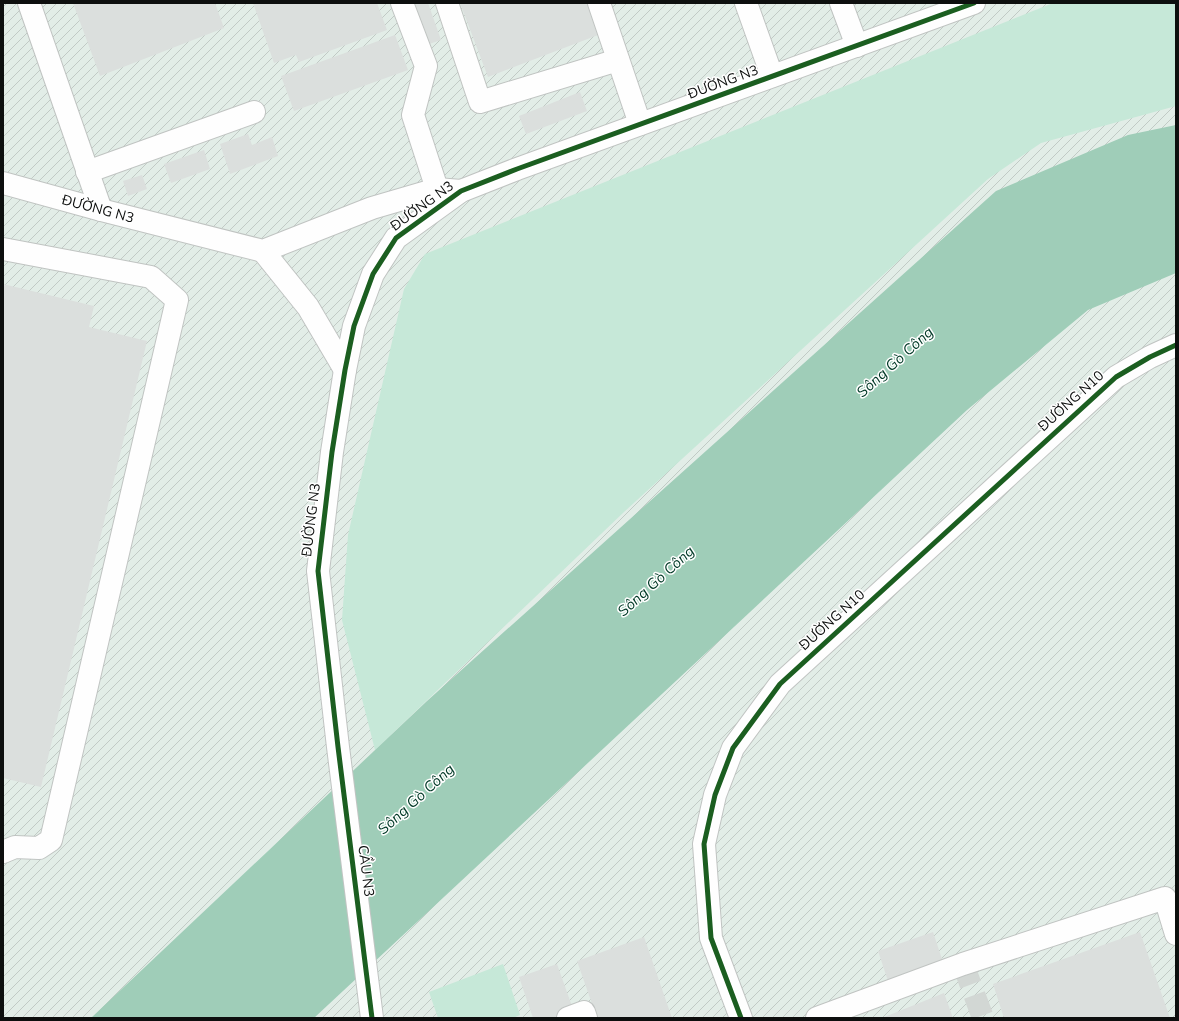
<svg xmlns="http://www.w3.org/2000/svg" width="1179" height="1021" viewBox="0 0 1179 1021" font-family="'Nunito Sans',sans-serif">
  <style>
    .industrial { fill: url(#industrial-furrows) }
    .green { fill: #c6e8d8 }
    .water { fill: #9fcdb8 }
    .building { fill: #dbdfdd }
    .lines { fill: none; stroke-linecap: round; stroke-linejoin: round }
    .minor-tunnel { stroke: #d2d7d4; stroke-width: 22; stroke-dasharray: 22 11; stroke-linecap: butt }
    .minor-casing { stroke: #c0c4c2; stroke-width: 24 }
    .minor { stroke: #fefefe; stroke-width: 22 }
    .cycleway-casing { stroke: #fff; stroke-width: 8 }
    .cycleway { stroke: #1b5e20; stroke-width: 5 }
    .labels { text-anchor: middle; dominant-baseline: central; stroke-width: 3; stroke-linejoin: round; paint-order: stroke }
    .street-label { font-size: 14px; fill: #0d0f0e; stroke: #fff }
    .water-label { font-size: 15px; font-style: italic; fill: #003926; stroke: #fff }
  </style>
  <defs>
    <pattern id="industrial-furrows" width="10" height="10" patternUnits="userSpaceOnUse"><rect width="10" height="10" fill="#e2ede7"/><path d="M-1 1l2-2M0 10L10 0M9 11l2-2" fill="none" stroke="#c1cac5"/></pattern>
  </defs>
  <rect width="100%" height="100%" fill="#f5faf7"/>
  <rect class="industrial" x="3" y="3" width="1173" height="1015"/>
  <g class="green">
    <polygon points="1053,3 1176,3 1176,106 1041,143 988,179 624,512 375,750 342,620 348,535 404,289 425,254"/>
    <polygon points="503,964 520,1015 513,1018 438,1018 429,992"/>
  </g>
  <polygon class="water" points="1176,125 1176,273 1088,310 967,410 314,1018 91,1018 427,701 996,191 1128,135"/>
  <g class="building">
    <polygon points="73,3 215,3 224,28 100,76"/>
    <polygon points="253,3 377,3 387,30 299,62 296,55 274,63"/>
    <polygon points="404,3 428,3 441,40 420,47"/>
    <polygon points="460,3 596,3 606,32 488,77"/>
    <polygon points="395,35 408,70 294,111 281,76"/>
    <polygon points="580,92 587,111 526,134 519,116"/>
    <polygon points="248,134 252,145 272,137 278,156 230,174 220,144"/>
    <polygon points="204,150 210,169 171,183 164,164"/>
    <polygon points="142,175 147,189 128,196 123,181"/>
    <polygon points="3,284 94,306 89,327 147,341 41,787 3,778"/>
    <polygon points="933,932 944,965 889,984 878,951"/>
    <polygon points="1140,932 1170,1018 1004,1018 993,984"/>
    <polygon points="644,937 672,1018 597,1018 577,961"/>
    <polygon points="557,964 574,1012 558,1018 533,1018 519,977"/>
    <polygon points="944,993 953,1018 882,1018"/>
  </g>
  <g class="lines">
    <polyline class="minor-tunnel" points="963,964 983,1018"/>
    <defs>
      <g id="minor">
        <polyline points="29,3 101,210"/>
        <polyline points="402,3 426,66 413,115 437,189"/>
        <polyline points="447,3 480,102 618,60"/>
        <polyline points="599,3 640,124"/>
        <polyline points="746,3 772,76"/>
        <polyline points="841,3 857,46"/>
        <polyline points="87,172 254,112"/>
        <polyline points="3,183 101,210 263,251 372,208 437,189 461,191"/>
        <polyline points="3,249 151,277 177,300 51,840 39,848 15,847 3,852"/>
        <polyline points="263,251 308,307 345,370"/>
        <polyline points="372,1018 338,747 318,571 332,452 345,370 354,326 373,274 396,238 461,191 517,169 974,3"/>
        <polyline points="568,1018 584,1012 586,1018"/>
        <polyline points="741,1018 711,938 704,844 715,795 733,748 780,684 1116,377 1150,357 1176,345"/>
        <polyline points="817,1018 963,964 1165,898 1176,934"/>
      </g>
    </defs>
    <use href="#minor" class="minor-casing"/>
    <use href="#minor" class="minor"/>
    <defs>
      <g id="cycleway">
        <polyline points="372,1018 338,747 318,571 332,452 345,370 354,326 373,274 396,238 461,191 517,169 974,3"/>
        <polyline points="741,1018 711,938 704,844 715,795 733,748 780,684 1116,377 1150,357 1176,345"/>
      </g>
    </defs>
    <use href="#cycleway" class="cycleway-casing"/>
    <use href="#cycleway" class="cycleway"/>
  </g>
  <g class="labels">
    <g class="street-label">
      <text transform="translate(723 82) rotate(-20)">ĐƯỜNG N3</text>
      <text transform="translate(422 206) rotate(-36)">ĐƯỜNG N3</text>
      <text transform="translate(98 209) rotate(15)">ĐƯỜNG N3</text>
      <text transform="translate(1071 401) rotate(-42)">ĐƯỜNG N10</text>
      <text transform="translate(311 520) rotate(-83)">ĐƯỜNG N3</text>
      <text transform="translate(832 620) rotate(-42)">ĐƯỜNG N10</text>
      <text transform="translate(366 871) rotate(83)">CẦU N3</text>
    </g>
    <g class="water-label">
      <text transform="translate(895 362) rotate(-42)">Sông Gò Công</text>
      <text transform="translate(656 581) rotate(-42)">Sông Gò Công</text>
      <text transform="translate(416 799) rotate(-42)">Sông Gò Công</text>
    </g>
  </g>
  <rect width="1179" height="1021" fill="none" stroke="#0d0f0e" stroke-width="8"/>
</svg>
